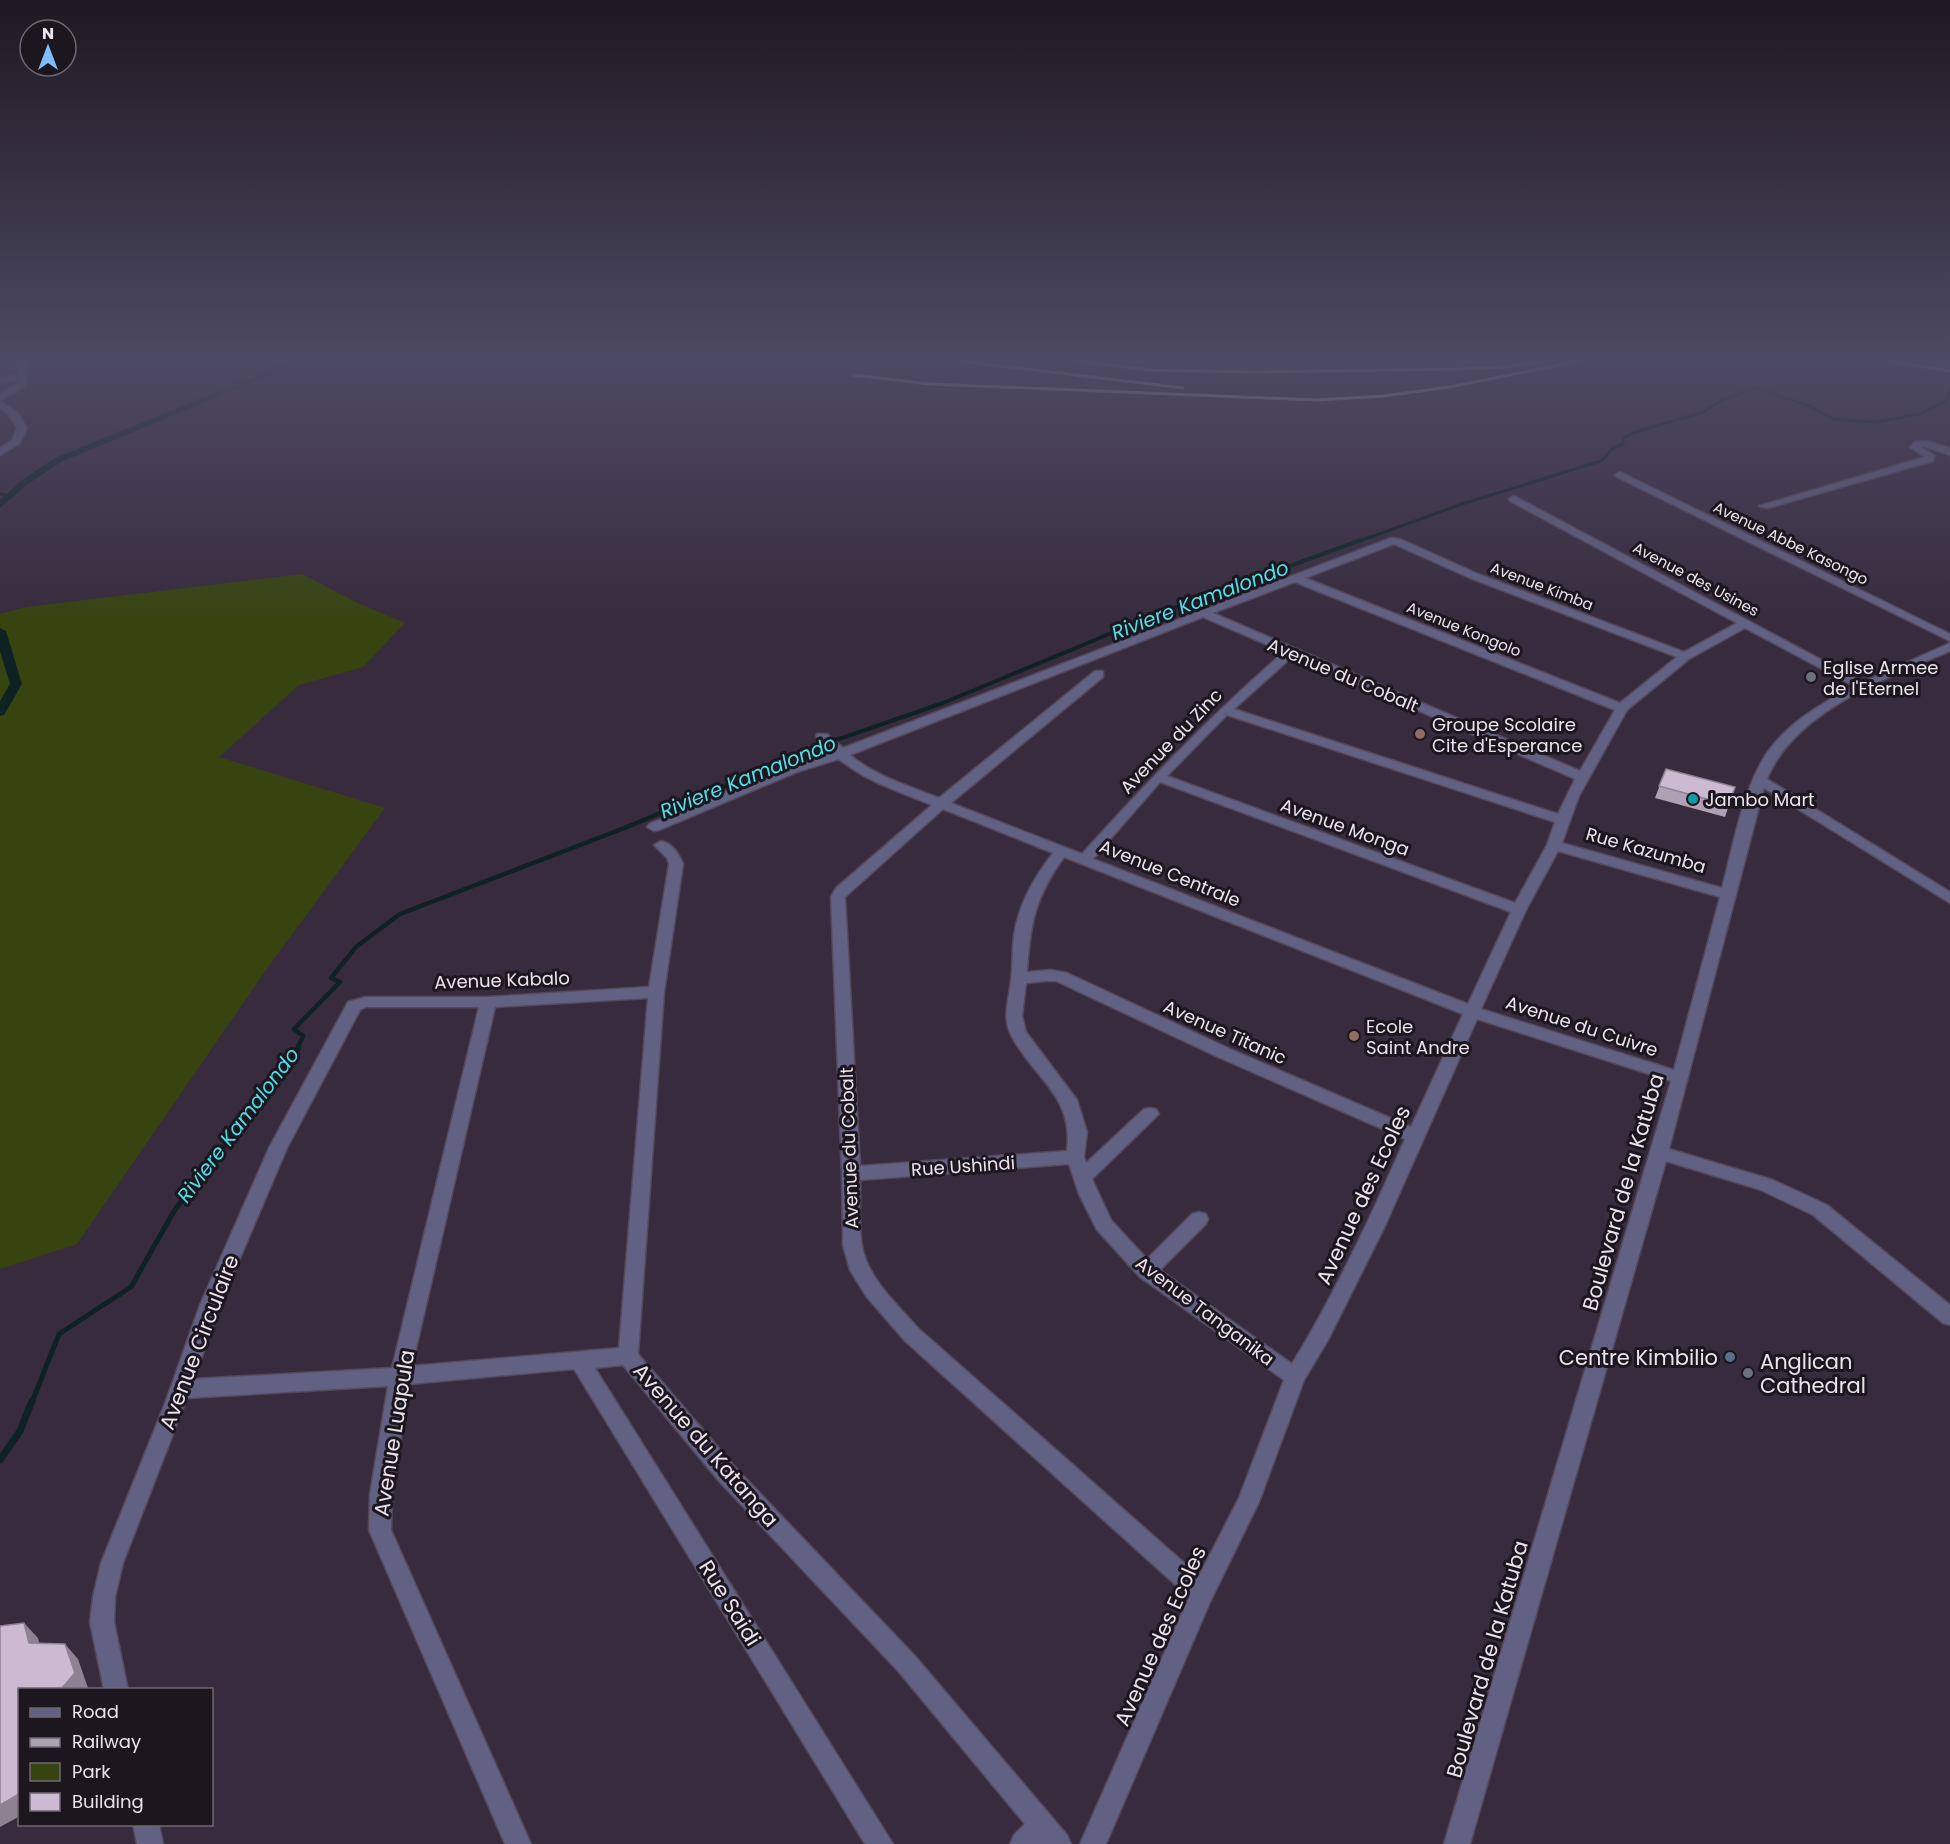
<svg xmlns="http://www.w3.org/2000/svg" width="1950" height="1844" viewBox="0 0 1950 1844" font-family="Poppins,sans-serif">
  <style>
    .green { fill: #374410 }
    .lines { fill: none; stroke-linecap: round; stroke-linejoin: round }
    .stream-far4 { stroke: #0f2223; stroke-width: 3 }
    .stream-far3 { stroke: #0f2223; stroke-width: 4 }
    .stream-far2 { stroke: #0f2223; stroke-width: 4.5 }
    .stream-far1 { stroke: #0f2223; stroke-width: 5 }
    .stream { stroke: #0f2223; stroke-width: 7 }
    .canal { fill: #0f2223; fill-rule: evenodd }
    .minor-casing { stroke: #55485a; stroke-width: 3 }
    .minor { fill: #616184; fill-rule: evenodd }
    .rail { stroke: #aca2b1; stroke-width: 3 }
    .wall { fill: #afa0b4 }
    .shaded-wall { fill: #8e8292 }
    .building { fill: #cbbad1; stroke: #8e8292; stroke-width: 1.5 }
    .worship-dot { fill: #6b7280; stroke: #1c161e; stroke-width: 2 }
    .education-dot { fill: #8d6e63; stroke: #1c161e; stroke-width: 2 }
    .culture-dot { fill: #0f9aa8; stroke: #1c161e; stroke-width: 2 }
    .service-dot { fill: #5c6f8a; stroke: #1c161e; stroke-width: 2 }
    .labels { text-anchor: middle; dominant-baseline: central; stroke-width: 6; stroke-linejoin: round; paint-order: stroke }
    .far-street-label { font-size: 15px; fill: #ebe2ee; stroke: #1c161e }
    .poi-label { font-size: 18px; fill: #ebe2ee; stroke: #1c161e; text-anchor: start }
    .street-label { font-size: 18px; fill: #ebe2ee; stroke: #1c161e }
    .water-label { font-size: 20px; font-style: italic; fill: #4fdfe8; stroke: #1c161e }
    .near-street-label { font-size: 21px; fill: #ebe2ee; stroke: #1c161e }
    .near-poi-label { font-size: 21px; fill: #ebe2ee; stroke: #1c161e; text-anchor: end }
  </style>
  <rect width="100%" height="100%" fill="#382b3e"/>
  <polygon class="green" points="302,574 358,603 405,623 363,667 299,685 219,757 385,808 268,967 77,1244 0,1269 0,614 26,607"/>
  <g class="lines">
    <g class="stream-far4">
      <polyline points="0,494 10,496"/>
      <polyline points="1357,542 1462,504 1601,461 1613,448 1623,444 1623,438 1633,433 1703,412 1722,400 1755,388 1810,406 1833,419 1855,421 1876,422 1920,414 1946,401 1950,390"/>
    </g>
    <polyline class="stream-far3" points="770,767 813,748 943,703 1160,613 1361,540"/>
    <polyline class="stream-far2" points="297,1049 303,1036 294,1029 340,982 331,978 357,946 400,914 627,827 773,766"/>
    <polyline class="stream-far1" points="32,1402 59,1334 131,1287 174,1211 299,1048"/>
    <polyline class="stream" points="0,1460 20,1431 32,1401"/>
    <g class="canal">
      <polygon points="292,361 304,361 61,462 28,484 0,508 0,500 22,480 55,458"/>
      <polygon points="0,628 6,631 22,684 4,715 0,716 0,701 10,684 0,651"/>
    </g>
    <defs>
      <g id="minor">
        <polygon points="19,361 27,361 26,385 0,401 0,394 18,384 18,380 0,383 0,377 18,375"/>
        <polygon points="1933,361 1950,362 1950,368 1934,363"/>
        <polygon points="0,401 17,412 27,428 19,444 0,455 0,448 12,440 17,428 10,416 0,408"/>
        <polygon points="1927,441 1950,448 1950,455 1923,446 1921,447 1935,456 1933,461 1768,508 1759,506 1925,457 1910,447 1915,442"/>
        <polygon points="1620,472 1950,634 1950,641 1617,477 1615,475"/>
        <path d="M1514 496 1863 682 1950 643V651C1888 677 1794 712 1767 779L1950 892V903L1764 788 1669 1149 1773 1180 1827 1205 1950 1305V1325L1943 1323 1813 1215 1761 1190 1666 1161 1470 1844H1444L1671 1081 1477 1019 1384 1228 1328 1340 1304 1380 1259 1502 1210 1602 1106 1844H1080L1189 1597 905 1341 866 1296 850 1270 843 1245 842 1174 831 897 836 888 932 805C900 792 865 781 839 759L797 772 659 830 654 831 647 827 649 824 787 766 832 752 816 737 817 734H827L843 748 1391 538 1400 539 1478 574 1684 652 1737 623 1510 501 1509 499ZM1394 544 1470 578 1677 657 1620 703 1305 578ZM1295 582 1615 710 1580 771 1213 613ZM1203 617 1284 652C1210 716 1147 782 1082 854L951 803 1103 677V671H1095L939 798C909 786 875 776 850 755ZM1745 628 1854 686C1820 704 1781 727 1762 761 1741 798 1733 847 1722 888L1562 843 1579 796 1627 710 1689 659ZM1293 656 1575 779 1558 814 1234 709ZM1227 715 1555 822 1547 845 1515 903 1167 776ZM1160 782 1511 912 1468 1004 1093 859ZM943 809 1053 853C1034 878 1019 903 1014 935 1012 950 1013 966 1011 981 1009 998 1002 1018 1011 1035 1033 1078 1074 1095 1067 1151L860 1166 845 897ZM1558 851 1720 897 1674 1070 1481 1009 1526 910ZM1064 857 1463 1014 1411 1127 1230 1049 1067 973 1051 970 1027 972C1030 924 1035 897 1064 857ZM1046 981H1056L1218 1057 1405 1139C1371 1216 1336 1292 1292 1364L1160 1270 1206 1224 1208 1219 1206 1214 1199 1212 1192 1214 1147 1259 1111 1220 1092 1179 1159 1114 1156 1109 1150 1108 1144 1109 1086 1163 1084 1157 1087 1132 1077 1100 1026 1032 1022 1016 1026 983ZM1069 1164 1079 1194 1097 1230 1140 1277 1284 1380 1239 1498 1199 1576 919 1329C897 1304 868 1279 862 1246 858 1225 861 1201 860 1180Z"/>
        <path d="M661 841C672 843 679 854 683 864L664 992 638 1354 734 1466 915 1656 1067 1835 1071 1844H1010L1014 1835 1025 1824 899 1672 718 1480 623 1365 595 1368 893 1844H865L574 1369 409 1384 392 1494 391 1530 531 1844H505L369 1530 370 1494 388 1386 187 1398 123 1563 115 1597 114 1622 128 1690H104L90 1622 93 1597 101 1563 164 1406 200 1305 269 1148 348 1002 365 997H488L649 987 669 864 667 858 654 845ZM648 998 619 1348 412 1366 495 1007ZM366 1007H479L392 1368 194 1379 220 1305 287 1148 360 1010Z"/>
        <polygon points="133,1824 159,1824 163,1844 137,1844"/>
      </g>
    </defs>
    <use href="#minor" class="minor-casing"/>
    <use href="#minor" class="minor"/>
    <g class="rail">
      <polyline points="960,361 1183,388"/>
      <polyline points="1076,361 1151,370 1254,372 1458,369 1503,367 1547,361"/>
      <polyline points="1889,361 1950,371"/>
      <polyline points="853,375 930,384 1317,400 1384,396 1449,387 1580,361"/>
    </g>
  </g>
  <polygon class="wall" points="1666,769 1729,805 1725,817 1655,798"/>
  <g class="shaded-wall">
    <polygon points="24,1623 38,1638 43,1659 29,1643"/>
    <polygon points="65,1644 78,1659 88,1688 87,1689 61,1689"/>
    <polygon points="20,1792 20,1816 0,1827 0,1805"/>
  </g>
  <g class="building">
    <polygon points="1666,769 1735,787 1729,805 1659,786"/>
    <polygon points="24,1623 29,1643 65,1644 75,1673 61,1689 20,1689 20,1792 19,1794 0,1805 0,1626"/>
  </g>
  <linearGradient id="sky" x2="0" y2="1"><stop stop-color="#1f1822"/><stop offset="0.58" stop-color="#4d4a63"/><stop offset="1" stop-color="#4d4a63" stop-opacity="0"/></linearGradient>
  <rect width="1950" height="620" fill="url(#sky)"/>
  <g class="worship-dot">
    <circle cx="1811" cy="677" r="6"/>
    <circle cx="1748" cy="1373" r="6"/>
  </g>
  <g class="education-dot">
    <circle cx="1420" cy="734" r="6"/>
    <circle cx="1354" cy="1036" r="6"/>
  </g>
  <circle class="culture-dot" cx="1693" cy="799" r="6"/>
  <circle class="service-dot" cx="1730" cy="1357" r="6"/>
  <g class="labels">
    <g class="far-street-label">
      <text transform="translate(1791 543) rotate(26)">Avenue Abbe Kasongo</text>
      <text transform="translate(1696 579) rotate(28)">Avenue des Usines</text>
      <text transform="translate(1542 586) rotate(21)">Avenue Kimba</text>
      <text transform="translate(1464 629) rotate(22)">Avenue Kongolo</text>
    </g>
    <g class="poi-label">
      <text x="1823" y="667">Eglise Armee<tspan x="1823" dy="21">de l'Eternel</tspan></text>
      <text x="1432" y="724">Groupe Scolaire<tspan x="1432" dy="21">Cite d'Esperance</tspan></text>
      <text x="1705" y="799">Jambo Mart</text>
      <text x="1366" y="1026">Ecole<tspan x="1366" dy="21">Saint Andre</tspan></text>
    </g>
    <g class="street-label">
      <text transform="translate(1343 675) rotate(23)">Avenue du Cobalt</text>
      <text transform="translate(1171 741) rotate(-46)">Avenue du Zinc</text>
      <text transform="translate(1345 827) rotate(20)">Avenue Monga</text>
      <text transform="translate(1646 850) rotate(16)">Rue Kazumba</text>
      <text transform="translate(1170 873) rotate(22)">Avenue Centrale</text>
      <text transform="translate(502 980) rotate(-2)">Avenue Kabalo</text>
      <text transform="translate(1582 1026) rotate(18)">Avenue du Cuivre</text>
      <text transform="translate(1225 1032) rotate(24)">Avenue Titanic</text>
      <text transform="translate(849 1148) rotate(-92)">Avenue du Cobalt</text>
      <text transform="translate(963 1166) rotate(-4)">Rue Ushindi</text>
      <text transform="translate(1205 1311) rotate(37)">Avenue Tanganika</text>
    </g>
    <g class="water-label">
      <text transform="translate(1200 600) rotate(-21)">Riviere Kamalondo</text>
      <text transform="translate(748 777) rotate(-22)">Riviere Kamalondo</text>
      <text transform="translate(238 1125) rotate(-53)">Riviere Kamalondo</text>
    </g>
    <g class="near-street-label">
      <text transform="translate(1623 1192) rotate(-74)">Boulevard de la Katuba</text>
      <text transform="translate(1363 1195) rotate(-65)">Avenue des Ecoles</text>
      <text transform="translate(199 1342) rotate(-69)">Avenue Circulaire</text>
      <text transform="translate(394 1433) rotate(-81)">Avenue Luapula</text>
      <text transform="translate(706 1445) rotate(49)">Avenue du Katanga</text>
      <text transform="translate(730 1603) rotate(58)">Rue Saidi</text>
      <text transform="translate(1160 1636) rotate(-66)">Avenue des Ecoles</text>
      <text transform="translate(1487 1659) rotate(-74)">Boulevard de la Katuba</text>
    </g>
    <g class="near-poi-label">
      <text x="1718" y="1357">Centre Kimbilio</text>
      <text x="1760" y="1361" text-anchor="start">Anglican<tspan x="1760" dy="24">Cathedral</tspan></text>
    </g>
  </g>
  <rect x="18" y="1688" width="195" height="138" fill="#1c161e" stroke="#6f6871" stroke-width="1.5"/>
  <rect x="30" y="1708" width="30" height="9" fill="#616184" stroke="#6f6871" stroke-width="1.5"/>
  <text x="72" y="1718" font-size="18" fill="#ebe2ee">Road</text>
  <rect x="30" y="1738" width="30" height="9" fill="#aca2b1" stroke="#6f6871" stroke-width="1.5"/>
  <text x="72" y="1748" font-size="18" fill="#ebe2ee">Railway</text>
  <rect x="30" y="1763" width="30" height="18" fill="#374410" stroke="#6f6871" stroke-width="1.5"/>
  <text x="72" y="1778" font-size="18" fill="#ebe2ee">Park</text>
  <rect x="30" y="1793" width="30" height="18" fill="#cbbad1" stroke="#6f6871" stroke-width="1.5"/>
  <text x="72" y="1808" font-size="18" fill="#ebe2ee">Building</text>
  <g transform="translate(48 48)"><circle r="28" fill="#1c161e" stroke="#6f6871" stroke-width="1.5"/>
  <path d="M0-4.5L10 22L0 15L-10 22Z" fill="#7ebdf9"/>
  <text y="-9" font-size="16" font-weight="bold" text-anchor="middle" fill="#ebe2ee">N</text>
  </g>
</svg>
